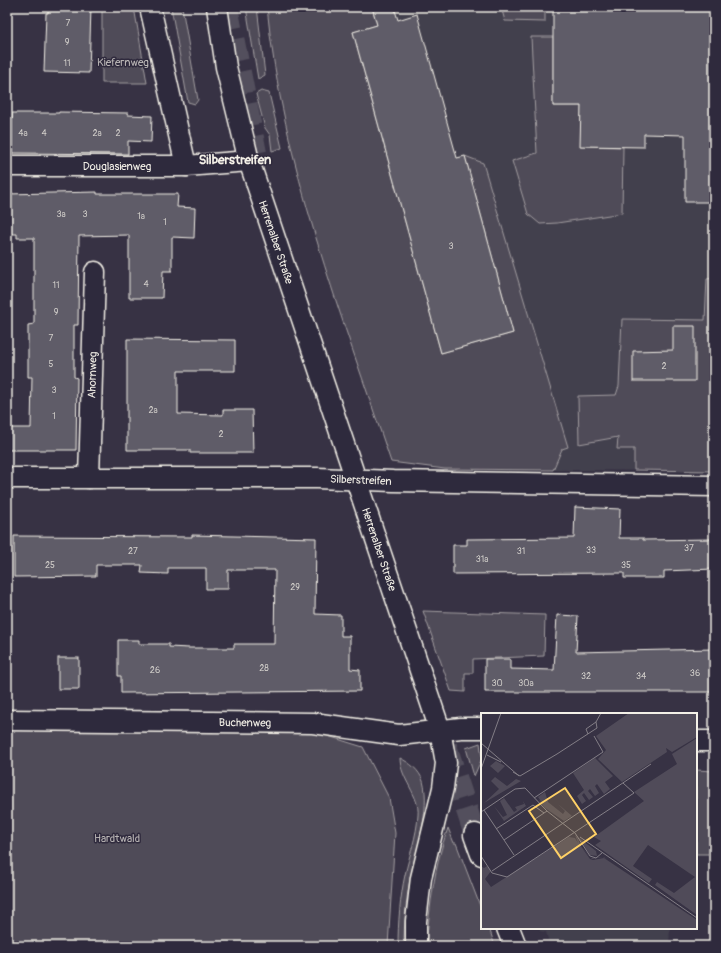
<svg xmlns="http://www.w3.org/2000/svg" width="721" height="953" viewBox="0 0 721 953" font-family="Pangolin,sans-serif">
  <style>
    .built { fill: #433f4e }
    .green { fill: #504b59; stroke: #a29ea0 }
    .building { fill: #5f5c67; stroke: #f4f1e8 }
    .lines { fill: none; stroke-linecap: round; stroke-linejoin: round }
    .secondary-tunnel { stroke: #534f5d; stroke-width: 22; stroke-dasharray: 22 11; stroke-linecap: butt }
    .minor-casing { stroke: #f4f1e8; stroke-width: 23 }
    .secondary-casing { stroke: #f4f1e8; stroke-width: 25 }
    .minor { stroke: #2f2a3d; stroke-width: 20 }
    .secondary { stroke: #2f2a3d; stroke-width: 22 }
    .labels { text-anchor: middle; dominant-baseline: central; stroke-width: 3; stroke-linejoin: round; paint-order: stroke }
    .number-label { font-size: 9px; fill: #cfccc8 }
    .park-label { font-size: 11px; fill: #bbb7b6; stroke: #2f2a3d }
    .street-label { font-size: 11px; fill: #f4f1e8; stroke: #2f2a3d }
    .quarter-label { font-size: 13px; font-weight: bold; fill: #f4f1e8; stroke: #2f2a3d }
    .inset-road { fill: none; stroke: #837e86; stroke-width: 1 }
    .view { fill: #ffd166; fill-opacity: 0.15; stroke: #ffd166; stroke-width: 2 }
    .inset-edge { fill: none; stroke: #f4f1e8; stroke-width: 2 }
  </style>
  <rect width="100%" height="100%" fill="#373244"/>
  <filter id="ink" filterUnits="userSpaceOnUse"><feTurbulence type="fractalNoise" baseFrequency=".025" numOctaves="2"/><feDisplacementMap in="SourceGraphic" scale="8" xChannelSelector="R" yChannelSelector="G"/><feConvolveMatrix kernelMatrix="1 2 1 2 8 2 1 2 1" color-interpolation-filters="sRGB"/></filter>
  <g filter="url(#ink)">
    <g class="built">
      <polygon points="267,7 714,7 714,471 445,469 391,462 316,239 290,146 269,35"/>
      <polygon points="539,928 670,928 669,946 550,946 546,932 540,931"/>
    </g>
    <g class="green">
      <polygon points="102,7 134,7 147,83 102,83"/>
      <polygon points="171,7 182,7 198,100 195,104 188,102"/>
      <polygon points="246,7 257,7 265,75 258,79"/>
      <path d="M267 7H372L377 25 353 32 441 353 513 333 465 156 483 163 568 447 562 449 553 470 445 469 391 462C341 313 282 164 267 7Z"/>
      <polygon points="501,7 545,7 545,22 505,21"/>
      <polygon points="531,37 553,37 553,106 581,106 581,146 623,147 622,213 557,223 540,224 528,214 512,161 537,153"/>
      <polygon points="261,91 269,93 282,148 272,151 270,135 265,128 256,94"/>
      <polygon points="714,278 714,471 634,470 634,449 617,449 618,437 579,444 578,396 616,395 619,386 622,319 705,320 707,279"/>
      <polygon points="423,611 545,615 544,656 473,659 473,673 465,673 465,692 451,691"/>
      <polygon points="7,729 312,731 363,747 389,798 395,833 388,946 7,946"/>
      <polygon points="480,743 482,758 474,776 466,748"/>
      <path d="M400 758C410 763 419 770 423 781 431 810 416 850 410 879 406 900 404 924 404 946H398C398 923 400 898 405 875 409 856 417 836 418 815 420 795 400 779 400 758Z"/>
      <polygon points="696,770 714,771 714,854 696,854"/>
      <path d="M448 828 454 843H456L482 911V928H489L495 946H426C430 905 434 867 448 828Z"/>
    </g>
    <g class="building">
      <polygon points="49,7 91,7 89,73 44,72 46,13 48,13"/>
      <polygon points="372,7 394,7 398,20 417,14 457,158 465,156 513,333 441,353 353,32 377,25"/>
      <polygon points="553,7 714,7 714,202 685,202 685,135 644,134 644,147 580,146 581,106 553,106"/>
      <polygon points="59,112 128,113 128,115 152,116 151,142 128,141 128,154 12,153 12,113 59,113"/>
      <polygon points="97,192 97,194 178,194 177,207 195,208 194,238 172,237 172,271 163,271 162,298 129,298 129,235 79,236 78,325 74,325 74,377 77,378 76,450 7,450 7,428 31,428 32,377 28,377 28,325 34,324 34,238 17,238 17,234 7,234 7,194"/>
      <polygon points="673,326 695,326 695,381 633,381 633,351 673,350"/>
      <polygon points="127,339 235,340 235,371 178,371 178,414 223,415 223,410 252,410 253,453 190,453 190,450 127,450"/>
      <polygon points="575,507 620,509 619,538 643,538 643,540 714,539 714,569 664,571 664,578 624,578 624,573 453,574 453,545 467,545 467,539 574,538"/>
      <polygon points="192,535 316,538 315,614 341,615 341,636 350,636 350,669 360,670 360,691 121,693 121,676 118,676 118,640 139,640 139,644 169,644 169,647 189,648 234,648 234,644 274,644 275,570 228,570 228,589 206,589 206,568 168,568 168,574 141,573 142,565 96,565 96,576 14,577 14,536 192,537"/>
      <polygon points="557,615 578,616 576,652 714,649 714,692 485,692 485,659 510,659 510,669 554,670"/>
      <rect x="58" y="658" width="21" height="31"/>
    </g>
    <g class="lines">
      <g class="secondary-tunnel">
        <polyline points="227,7 256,153"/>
        <polyline points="446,746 475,835"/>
      </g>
      <defs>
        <g id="minor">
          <polyline points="150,7 186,166"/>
          <path id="s1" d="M217 7 226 67 249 161 440 730 446 763 443 788 421 878 416 921V946"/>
          <path id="s2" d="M7 166H186L249 161"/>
          <path id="s3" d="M7 478H317L393 481 714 486"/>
          <path id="s4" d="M89 478 95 272"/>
          <path id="s5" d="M7 720 313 723 399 735 461 728H482"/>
          <polyline points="696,741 714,741"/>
        </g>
        <g id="secondary">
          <polyline points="475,835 482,854"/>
          <polyline points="508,928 515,946"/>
        </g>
      </defs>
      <use href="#minor" class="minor-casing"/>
      <use href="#secondary" class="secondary-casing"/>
      <use href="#minor" class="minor"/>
      <use href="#secondary" class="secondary"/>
    </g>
  </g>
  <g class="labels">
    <g class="number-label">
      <text x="68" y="23">7</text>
      <text x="67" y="42">9</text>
      <text x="67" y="63">11</text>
      <text x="23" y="133">4a</text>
      <text x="44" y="133">4</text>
      <text x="97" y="133">2a</text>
      <text x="118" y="133">2</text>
      <text x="61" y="214">3a</text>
      <text x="85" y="214">3</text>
      <text x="141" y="216">1a</text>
      <text x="165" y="222">1</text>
      <text x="451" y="246">3</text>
      <text x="146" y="284">4</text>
      <text x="56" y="285">11</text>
      <text x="56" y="312">9</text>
      <text x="51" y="338">7</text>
      <text x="51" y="364">5</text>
      <text x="664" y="366">2</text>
      <text x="54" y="390">3</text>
      <text x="153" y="410">2a</text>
      <text x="54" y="416">1</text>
      <text x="221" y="434">2</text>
      <text x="689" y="548">37</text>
      <text x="591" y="550">33</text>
      <text x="133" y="551">27</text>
      <text x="521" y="551">31</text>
      <text x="482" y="559">31a</text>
      <text x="50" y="565">25</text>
      <text x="626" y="565">35</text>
      <text x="295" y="587">29</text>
      <text x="264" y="668">28</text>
      <text x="155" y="670">26</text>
      <text x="695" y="673">36</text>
      <text x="586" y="676">32</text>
      <text x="641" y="676">34</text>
      <text x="497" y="683">30</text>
      <text x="526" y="683">30a</text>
    </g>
    <g class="park-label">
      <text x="123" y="62">Kiefernweg</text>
      <text x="117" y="838">Hardtwald</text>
    </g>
    <g class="street-label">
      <text stroke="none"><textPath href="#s2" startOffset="110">Douglasienweg</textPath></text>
      <text stroke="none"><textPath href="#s1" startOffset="243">Herrenalber Straße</textPath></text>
      <text stroke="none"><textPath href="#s4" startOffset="103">Ahornweg</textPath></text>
      <text stroke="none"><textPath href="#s3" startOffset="354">Silberstreifen</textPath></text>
      <text stroke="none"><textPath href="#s1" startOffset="567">Herrenalber Straße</textPath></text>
      <text stroke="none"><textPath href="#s5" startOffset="238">Buchenweg</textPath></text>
    </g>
    <g class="quarter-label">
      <text x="235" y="160">Silberstreifen</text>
    </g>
  </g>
  <g transform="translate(481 713)">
    <rect width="216" height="216" fill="#373244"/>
    <path d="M148 0H216V24L191 39 185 35 186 39 141 69 117 46 125 37 115 23ZM216 25V202L174 172 176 169 193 180 214 164 167 132 152 153 171 166 168 170 114 132 120 128 113 124 163 88 153 79 196 51 191 41ZM114 45 132 63 124 69 129 76 123 81 116 71 114 73 118 80 114 83 109 76 107 78 112 84 108 87 103 80 101 82 105 88 101 91 96 83 103 77 92 60ZM15 48 24 53 17 60 9 53ZM14 64 26 73 35 66 40 68 3 90 18 76 10 68ZM64 79 67 89 82 101 84 98 77 91 91 103 83 108 64 95 57 86 61 90 57 84ZM23 85 33 99 36 97 34 94 43 91 42 88 45 93 23 108 13 93 22 104 26 102 19 88ZM94 122 96 124 100 133 110 145 122 144H123L126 146 122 144 111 146 107 142 99 132 109 146 112 147 123 145 216 207V216H0V153L3 155 6 153 10 158 4 166 10 174 88 124 94 125 97 130ZM97 124 115 138 116 143 109 142Z" fill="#504b59"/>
    <path class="inset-road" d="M107 21 105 16 115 9 120 0M0 30 38 63M6 42 20 49M0 56 20 0M32 59 39 63 76 41 116 15 115 9M53 85 122 39 113 23M3 97 33 142M0 99 34 76 44 75 66 98 94 120 109 143 115 145 121 140M15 116 52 92 63 100M99 124 216 205M23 127 66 98M0 143 11 160 26 164 153 80 142 70M11 158 170 51"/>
    <path class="view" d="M84 75 115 121 80 145 48 98Z"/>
    <rect width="216" height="216" class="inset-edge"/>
  </g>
  <rect width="721" height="953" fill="none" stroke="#2f2a3d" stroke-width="24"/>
  <rect x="12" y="12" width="697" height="929" fill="none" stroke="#f4f1e8" stroke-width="1.5" filter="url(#ink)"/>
</svg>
